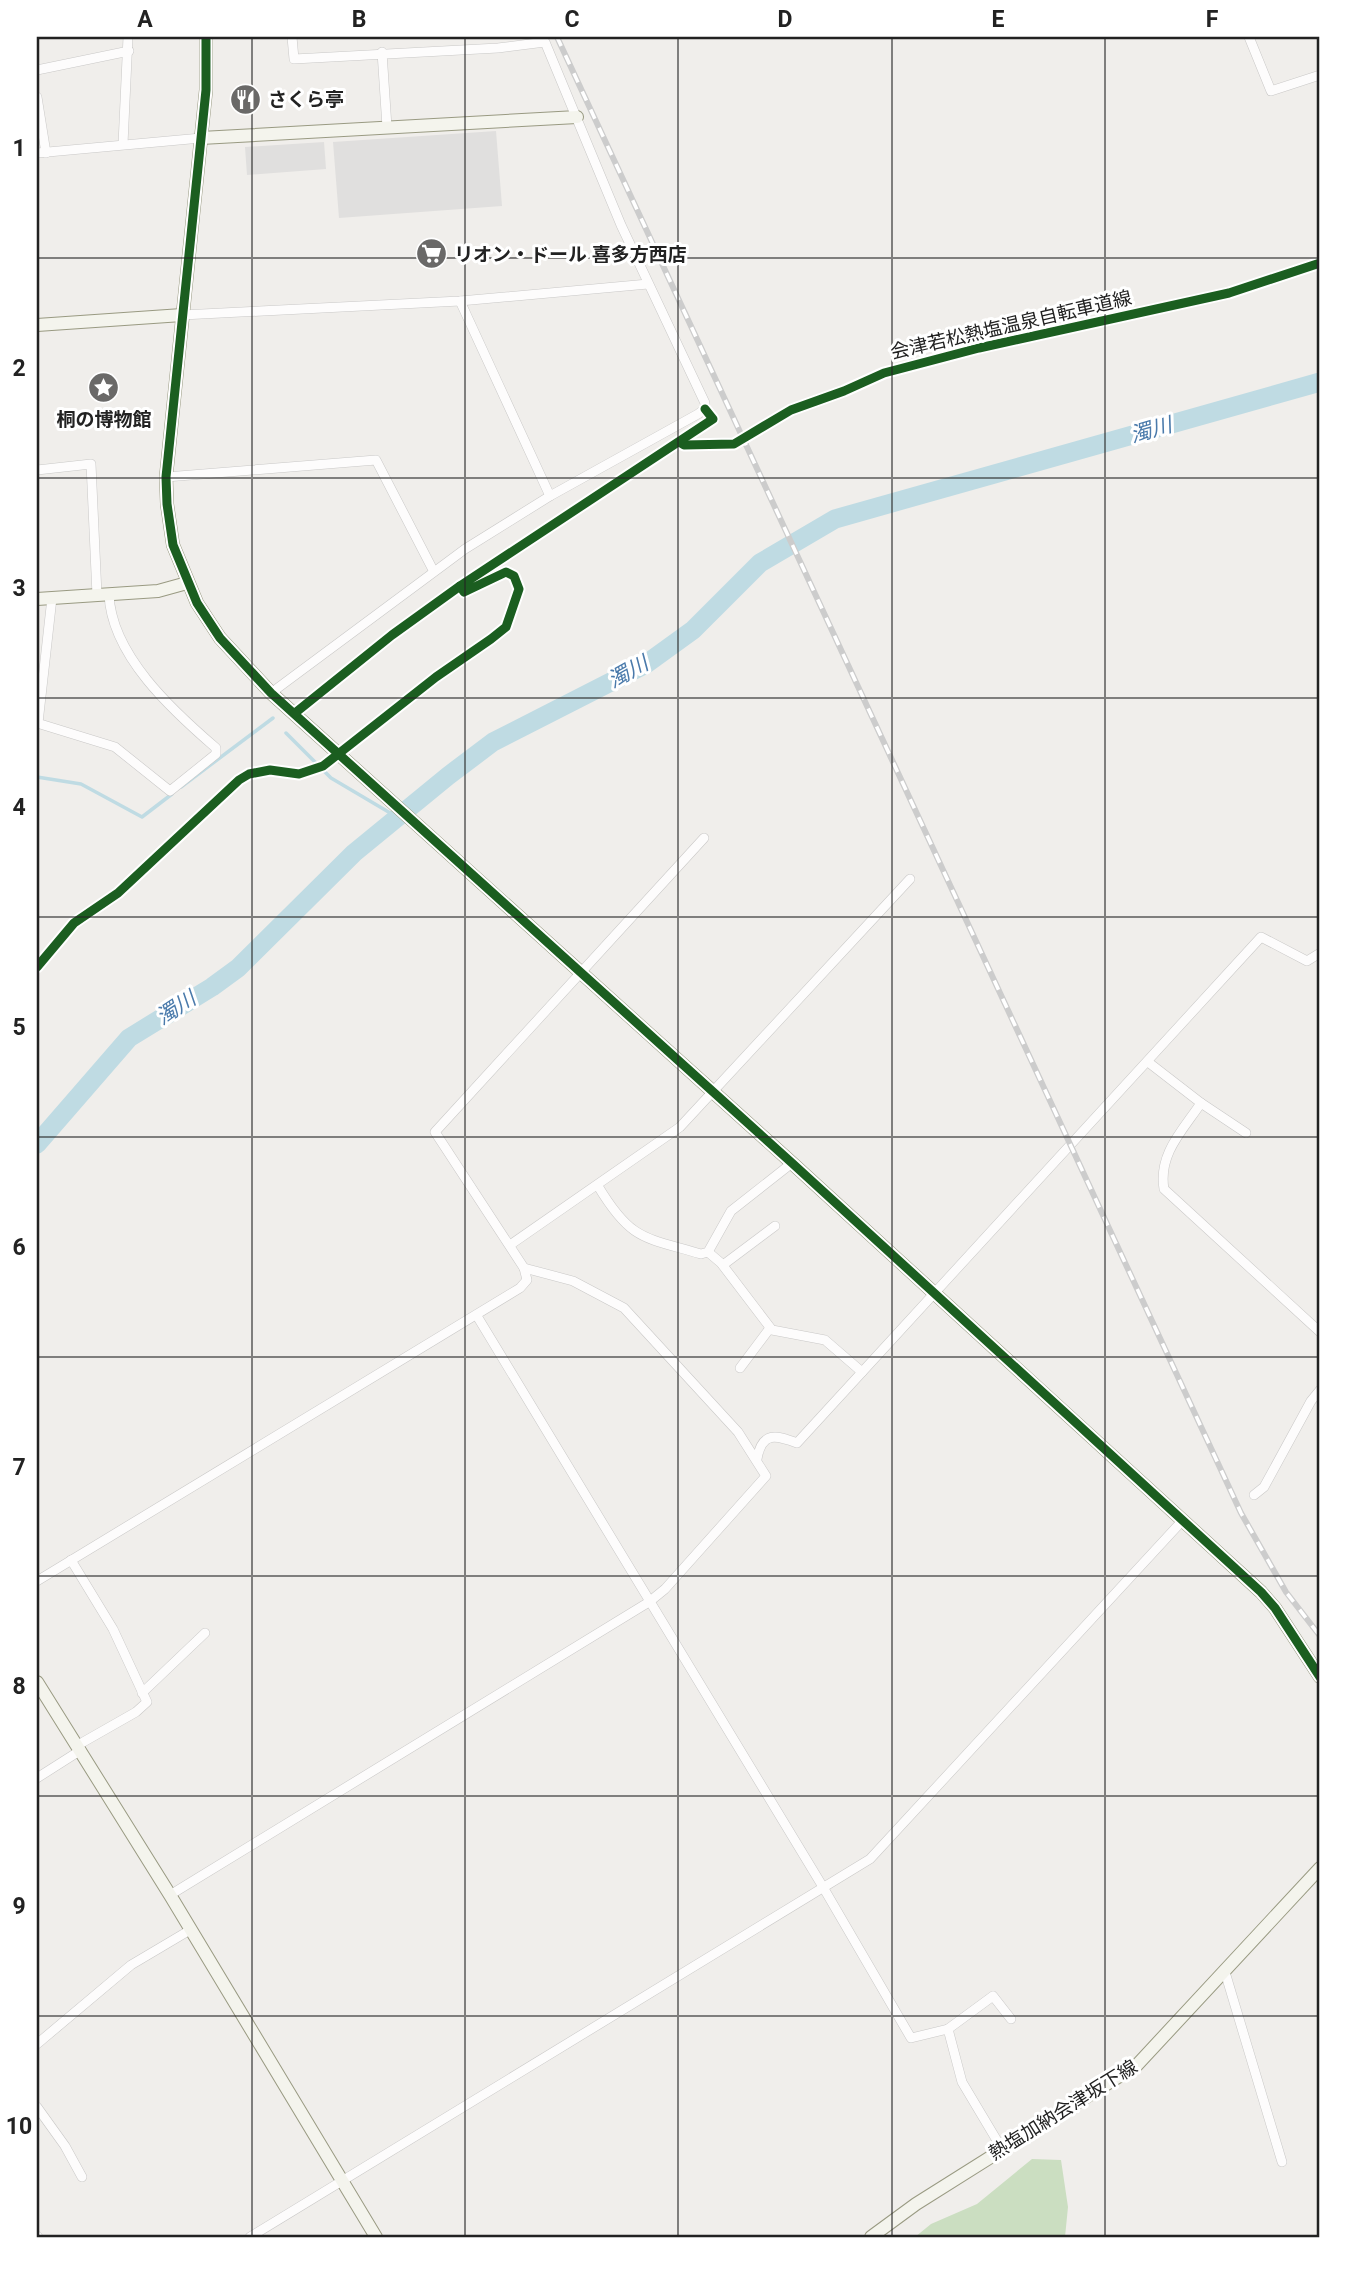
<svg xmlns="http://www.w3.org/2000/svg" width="1357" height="2274" viewBox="0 0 1357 2274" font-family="Roboto,'Noto Sans JP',sans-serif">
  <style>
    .forest { fill: #cbdec1 }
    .parking { fill: #e0dfde }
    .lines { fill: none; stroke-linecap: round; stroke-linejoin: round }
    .stream { stroke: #bfdbe3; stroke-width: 3.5 }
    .river { stroke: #bfdbe3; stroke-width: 19 }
    .street-casing { stroke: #c9c8c7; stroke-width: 10 }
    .secondary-casing { stroke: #999a82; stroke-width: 14 }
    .street { stroke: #fdfcfc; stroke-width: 9 }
    .secondary { stroke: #f4f4ed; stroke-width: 12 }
    .rail-casing { stroke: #ccc; stroke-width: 6 }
    .rail { stroke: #fff; stroke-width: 3.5; stroke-dasharray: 10; stroke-linecap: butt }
    .cycleway-casing { stroke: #fff; stroke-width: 13 }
    .cycleway { stroke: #1b5e20; stroke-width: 9 }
    .grid { fill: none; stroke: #222; stroke-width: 2; stroke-opacity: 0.55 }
    .labels { text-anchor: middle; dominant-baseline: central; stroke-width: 6; stroke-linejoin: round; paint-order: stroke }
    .poi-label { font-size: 19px; font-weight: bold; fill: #222; stroke: #fff; text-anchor: start }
    .street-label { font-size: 19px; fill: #222; stroke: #fff }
    .water-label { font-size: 21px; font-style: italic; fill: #4a7aab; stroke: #fff }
    .neatline { fill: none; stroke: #222; stroke-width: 2.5 }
    .grid-label { font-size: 23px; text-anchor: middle; font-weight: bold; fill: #222 }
  </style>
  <rect width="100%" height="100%" fill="#f0eeeb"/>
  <polygon class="forest" points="1032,2159 1061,2160 1068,2207 1065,2237 915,2237 931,2224 977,2204"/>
  <g class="parking">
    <polygon points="496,131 502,206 339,218 333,142"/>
    <polygon points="324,142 326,169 247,175 245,147"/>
  </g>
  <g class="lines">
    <g class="stream">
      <polyline points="286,733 331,778 397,817"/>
      <polyline points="37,777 81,784 142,817 172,794"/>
      <polyline points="181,787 273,718"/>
    </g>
    <polyline class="river" points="37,1144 129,1038 212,987 238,968 354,853 448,776 493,742 646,664 693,630 760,563 835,519 1320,382"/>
    <defs>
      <g id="street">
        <polyline points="1249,37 1271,91 1320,75"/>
        <polyline points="382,52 387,127"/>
        <polyline points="37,70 129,51"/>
        <polyline points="37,97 46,153"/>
        <polyline points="123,144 128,37"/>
        <polyline points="37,153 201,138"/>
        <polyline points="460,301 550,496"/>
        <polyline points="182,315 460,301 648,284"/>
        <polyline points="37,470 91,464 97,595"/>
        <polyline points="166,477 376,460 433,570"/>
        <polyline points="271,693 465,549 550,496 698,414 705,409 705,403 621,225 545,42 498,48 294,59 292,37"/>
        <path d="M37 723 115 747 170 791 216 754V748C173 711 111 655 109 594"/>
        <polyline points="38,723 52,598"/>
        <path d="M1148 1062 1201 1103C1183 1130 1158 1154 1164 1189L1320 1332"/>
        <polyline points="1201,1103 1246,1133"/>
        <path d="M598 1186C631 1241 644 1237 701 1254L708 1252 731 1211 792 1163"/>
        <polyline points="510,1245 680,1127 910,879"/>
        <polyline points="708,1252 721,1263 772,1330 825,1340 862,1372"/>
        <polyline points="723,1265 775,1226"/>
        <polyline points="477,1316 823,1887 911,2038 948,2029 962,2082 1002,2149"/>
        <polyline points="740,1368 770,1328"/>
        <path d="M757 1459C762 1431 776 1435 797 1443L1261 937 1307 961 1320 953"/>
        <polyline points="1254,1495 1264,1487 1311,1401 1320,1390"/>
        <polyline points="71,1560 113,1629 147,1702 136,1712 78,1745"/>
        <polyline points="37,1581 520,1288 527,1280 524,1268 435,1132 704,838"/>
        <polyline points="142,1693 205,1633"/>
        <polyline points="37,1778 81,1750"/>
        <polyline points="170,1895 649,1602 665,1589 766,1476 738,1432 624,1308 573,1281 524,1268"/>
        <polyline points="1225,1972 1282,2162"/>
        <polyline points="948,2029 993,1996 1011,2019"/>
        <polyline points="37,2044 131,1965 190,1930"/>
        <polyline points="37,2107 65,2146 82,2177"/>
        <polyline points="37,2236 38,2237"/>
        <polyline points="250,2237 870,1859 1183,1520"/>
      </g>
      <g id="secondary">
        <polyline points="206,37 206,90 166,477 167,504 173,545 197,603 220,638 271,693 792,1163 1261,1592 1275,1608 1320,1677"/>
        <polyline points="201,138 577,117"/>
        <polyline points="37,325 182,315"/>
        <polyline points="37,599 158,591 187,583"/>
        <polyline points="37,1682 170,1895 376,2237"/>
        <polyline points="871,2237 916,2204 1137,2065 1320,1868"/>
      </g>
    </defs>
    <use href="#street" class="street-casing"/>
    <use href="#secondary" class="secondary-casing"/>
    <use href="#street" class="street"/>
    <use href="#secondary" class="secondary"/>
    <defs>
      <polyline id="rail" points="557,37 1241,1513 1286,1592 1320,1636"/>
    </defs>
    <use href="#rail" class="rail-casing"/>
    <use href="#rail" class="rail"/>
    <defs>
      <g id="cycleway">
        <polyline points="206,37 206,90 166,477 167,504 173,545 197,603 220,638 271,693 792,1163 1261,1592 1275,1608 1320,1677"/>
        <polyline points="679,442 684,445 734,444 791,410 844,391 884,373 979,348 1229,293 1320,263"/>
        <polyline points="295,713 392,635 460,586"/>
        <polyline points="37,967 74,923 118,893 239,780 249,774 270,770 299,774 323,766 436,677 491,639 506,627 519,589 514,576 506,572 464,592 460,586 713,419 705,409"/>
      </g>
    </defs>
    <use href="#cycleway" class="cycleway-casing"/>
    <use href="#cycleway" class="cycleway"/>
  </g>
  <path class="grid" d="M252 37V2237M465 37V2237M678 37V2237M892 37V2237M1105 37V2237M37 258H1320M37 478H1320M37 698H1320M37 917H1320M37 1137H1320M37 1357H1320M37 1576H1320M37 1796H1320M37 2016H1320"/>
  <defs>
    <symbol id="restaurant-disc" viewBox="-11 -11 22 22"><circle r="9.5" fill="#6a6968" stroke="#fff"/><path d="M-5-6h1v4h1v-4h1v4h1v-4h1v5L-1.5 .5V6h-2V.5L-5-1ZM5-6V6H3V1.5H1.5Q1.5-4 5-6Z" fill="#fff"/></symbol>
    <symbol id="supermarket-disc" viewBox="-11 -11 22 22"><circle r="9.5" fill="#6a6968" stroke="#fff"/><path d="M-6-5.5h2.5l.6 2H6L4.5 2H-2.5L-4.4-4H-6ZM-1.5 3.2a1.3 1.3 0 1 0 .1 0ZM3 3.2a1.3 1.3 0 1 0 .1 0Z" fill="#fff"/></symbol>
    <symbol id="sight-disc" viewBox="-11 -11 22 22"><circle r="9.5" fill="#6a6968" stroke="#fff"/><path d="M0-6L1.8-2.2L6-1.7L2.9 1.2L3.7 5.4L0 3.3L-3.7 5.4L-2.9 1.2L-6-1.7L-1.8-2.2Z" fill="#fff"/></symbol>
  </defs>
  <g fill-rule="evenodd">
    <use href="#restaurant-disc" x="228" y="82" width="35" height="35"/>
    <use href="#supermarket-disc" x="414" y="236" width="35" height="35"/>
    <use href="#sight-disc" x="86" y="370" width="35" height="35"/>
  </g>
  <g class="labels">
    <g class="poi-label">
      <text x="268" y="99">さくら亭</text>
      <text x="454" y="254">リオン・ドール 喜多方西店</text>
      <text x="104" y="419" text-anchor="middle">桐の博物館</text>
    </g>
    <g class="street-label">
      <text transform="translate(1011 325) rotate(-13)">会津若松熱塩温泉自転車道線</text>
      <text transform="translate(1063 2110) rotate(-32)">熱塩加納会津坂下線</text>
    </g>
    <g class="water-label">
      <text transform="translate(1151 430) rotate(-16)">濁川</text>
      <text transform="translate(628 672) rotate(-29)">濁川</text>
      <text transform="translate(176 1008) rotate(-33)">濁川</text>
    </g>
  </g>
  <rect width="1357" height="2274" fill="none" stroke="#ffffff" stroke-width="77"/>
  <rect x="38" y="38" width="1280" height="2198" class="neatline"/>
  <g class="grid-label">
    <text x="145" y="27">A</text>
    <text x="359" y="27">B</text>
    <text x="572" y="27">C</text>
    <text x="785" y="27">D</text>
    <text x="998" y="27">E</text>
    <text x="1212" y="27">F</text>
    <text x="19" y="156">1</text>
    <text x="19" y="376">2</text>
    <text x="19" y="596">3</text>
    <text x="19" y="815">4</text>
    <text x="19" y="1035">5</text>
    <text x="19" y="1255">6</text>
    <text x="19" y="1475">7</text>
    <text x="19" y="1694">8</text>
    <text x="19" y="1914">9</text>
    <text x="19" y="2134">10</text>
  </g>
</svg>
